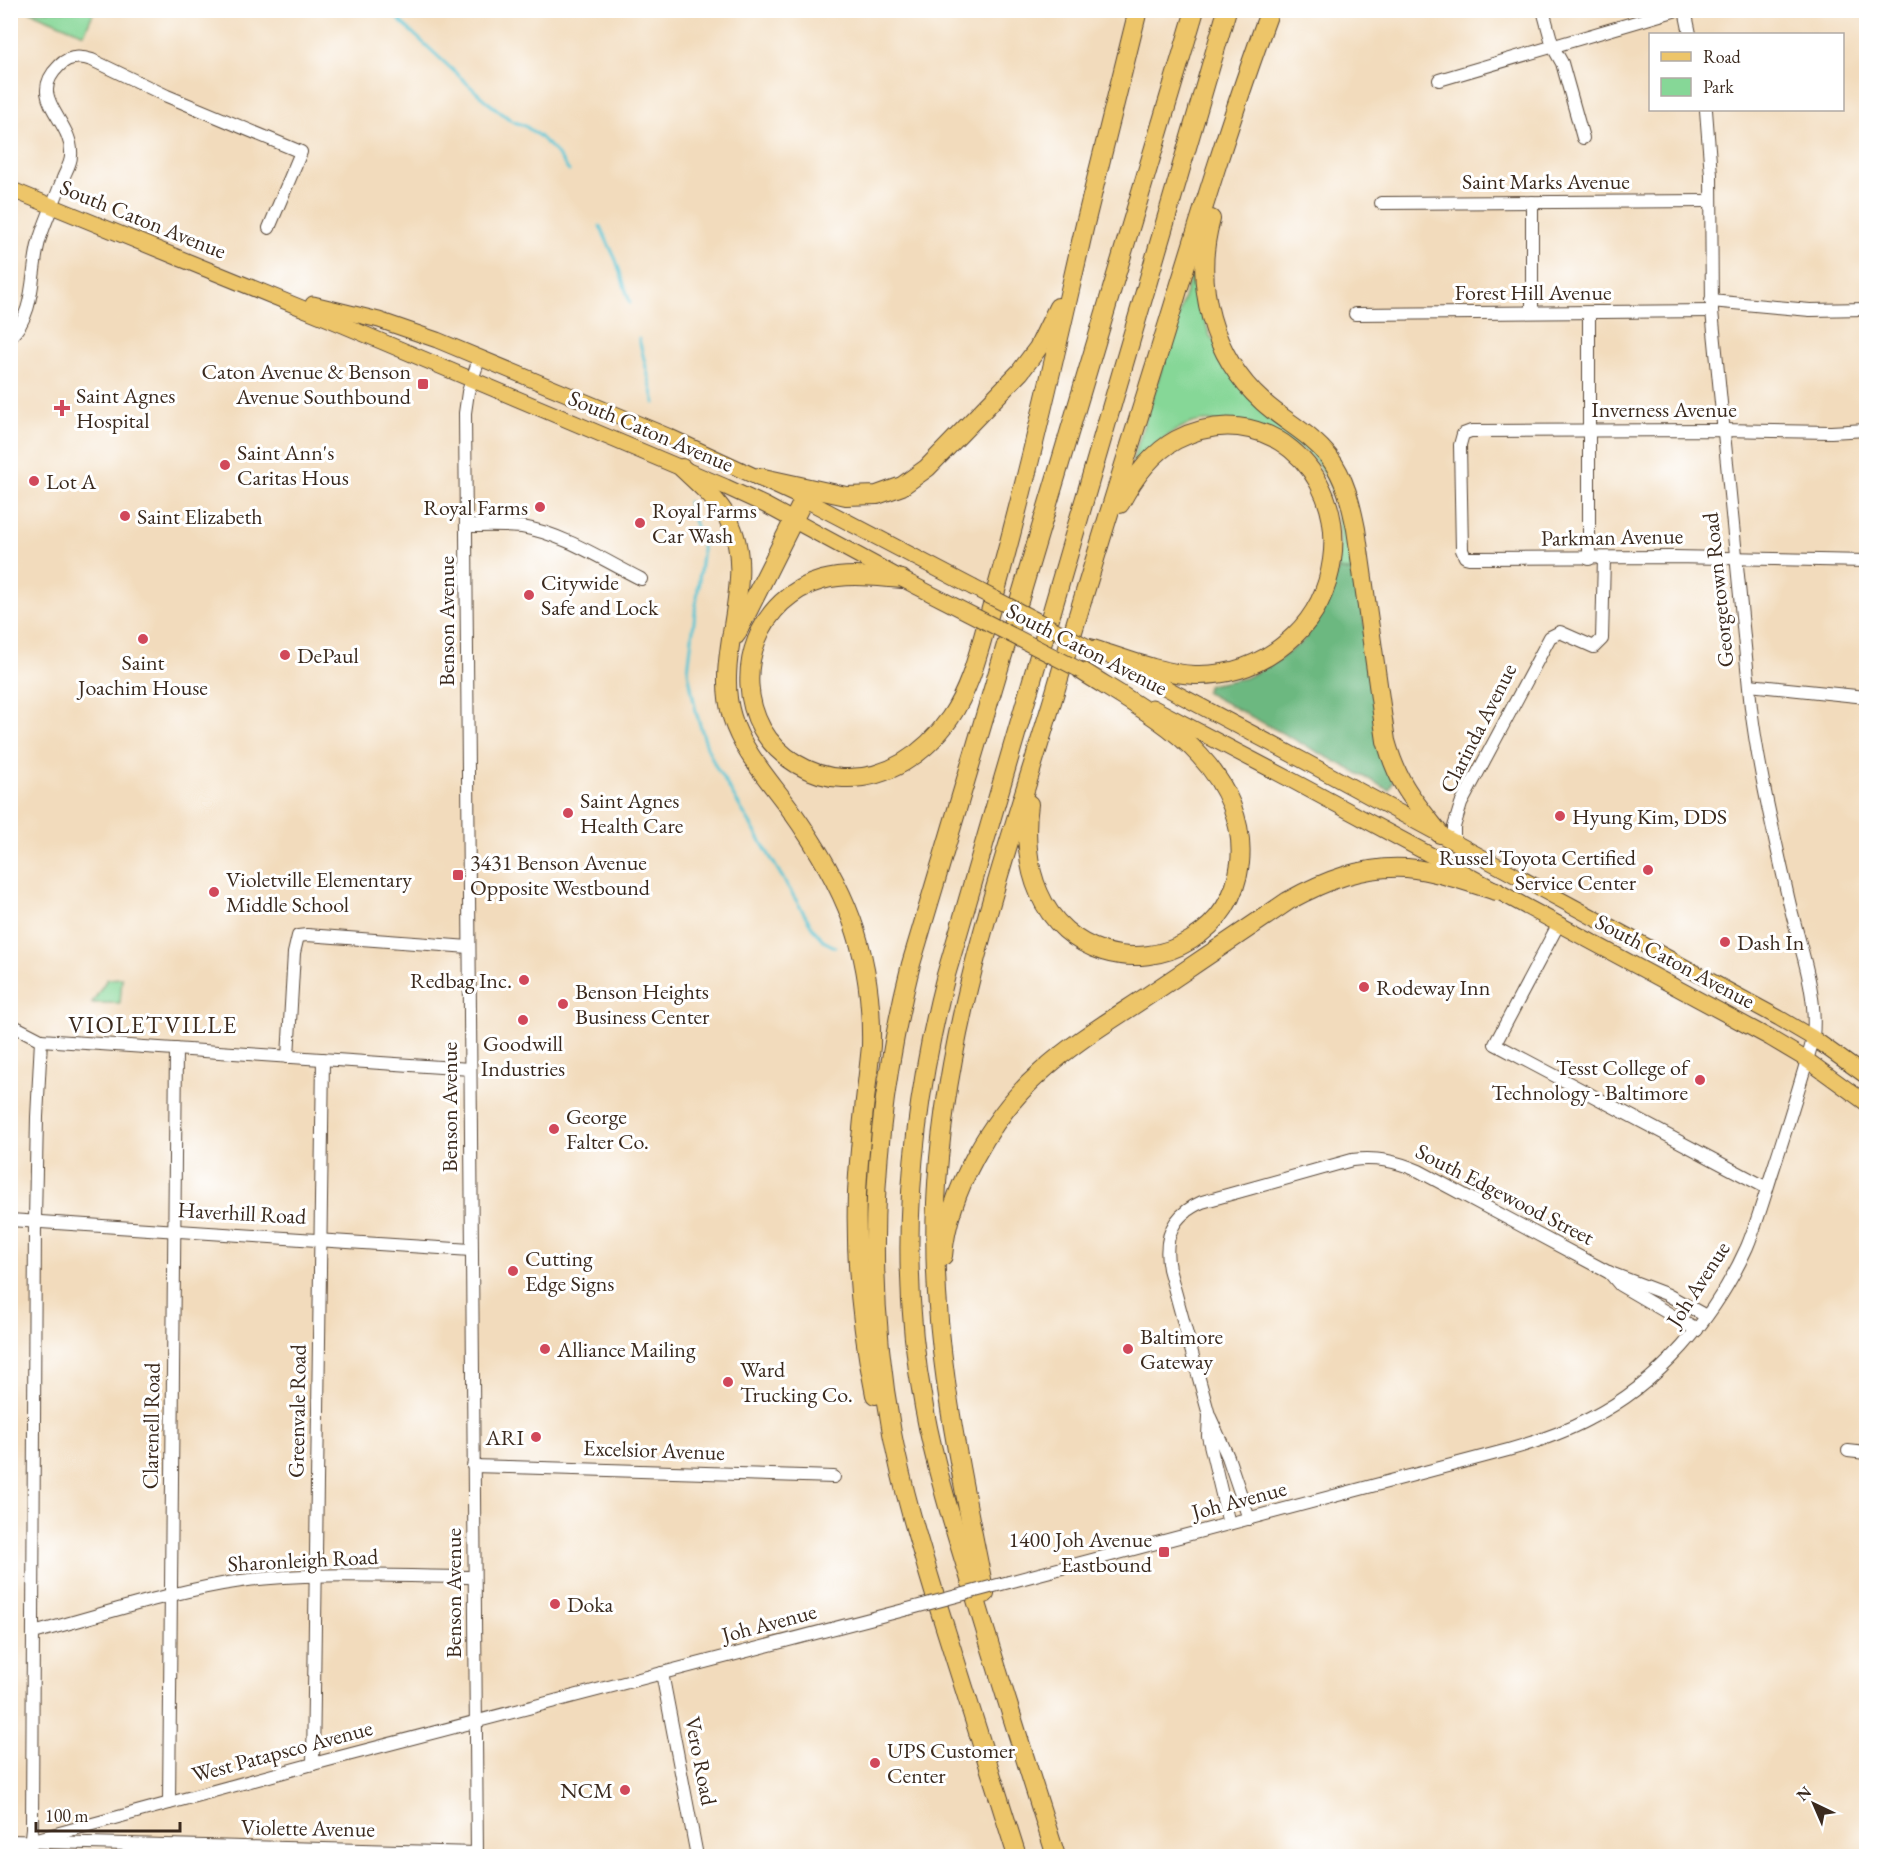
<svg xmlns="http://www.w3.org/2000/svg" width="1877" height="1867" viewBox="0 0 1877 1867" font-family="'EB Garamond',serif">
  <style>
    .green { fill: #86d797; stroke: #60805a; stroke-width: 1.5 }
    .forest { fill: #6cb880; stroke: #54714f; stroke-width: 1.5 }
    .lines { fill: none; stroke-linecap: round; stroke-linejoin: round }
    .stream { stroke: #5ac5d4; stroke-width: 3 }
    .minor-casing { stroke: #564536; stroke-width: 14 }
    .major-casing { stroke: #564536; stroke-width: 17 }
    .highway-casing { stroke: #564536; stroke-width: 20 }
    .minor { stroke: #fff; stroke-width: 12 }
    .major { stroke: #edc569; stroke-width: 15 }
    .highway { stroke: #edc569; stroke-width: 18 }
    .minor-bridge-casing { stroke: #564536; stroke-width: 14; stroke-linecap: butt }
    .major-bridge-casing { stroke: #564536; stroke-width: 17; stroke-linecap: butt }
    .minor-bridge { stroke: #fff; stroke-width: 12 }
    .major-bridge { stroke: #edc569; stroke-width: 15 }
    .poi-dot { fill: #d1495b; stroke: #fff; stroke-width: 2 }
    .labels { text-anchor: middle; dominant-baseline: central; stroke-width: 6; stroke-linejoin: round; paint-order: stroke }
    .street-label { font-size: 22px; fill: #3b2a1e; stroke: #fff }
    .poi-label { font-size: 22px; fill: #3b2a1e; stroke: #fff; text-anchor: start }
    .neighbourhood-label { font-size: 24px; letter-spacing: 1.5px; fill: #3b2a1e; stroke: #fff }
  </style>
  <rect width="100%" height="100%" fill="#fff"/>
  <filter id="ink" filterUnits="userSpaceOnUse"><feTurbulence type="fractalNoise" baseFrequency=".0167" numOctaves="2"/><feDisplacementMap in="SourceGraphic" scale="12" xChannelSelector="R" yChannelSelector="G"/><feConvolveMatrix kernelMatrix="1 2 1 2 8 2 1 2 1" color-interpolation-filters="sRGB"/></filter>
  <filter id="wash" filterUnits="userSpaceOnUse"><feTurbulence type="fractalNoise" baseFrequency=".008" numOctaves="4" result="noise"/><feDisplacementMap in="SourceGraphic" scale="24" xChannelSelector="R" yChannelSelector="G"/><feGaussianBlur stdDeviation="1.35" result="paint"/><feColorMatrix in="noise" values="0 0 0 0 0 0 0 0 0 0 0 0 0 0 0 0 0 1.4 0 .05"/><feComposite in="paint" operator="in"/></filter>
  <g filter="url(#wash)">
    <rect width="100%" height="100%" fill="#f2dbbc"/>
    <g class="green">
      <polygon points="29,11 94,11 84,34"/>
      <path d="M1195 263 1199 303 1210 336 1317 451 1344 500 1355 572 1338 569C1343 531 1339 477 1304 451 1294 444 1269 440 1257 436 1242 431 1224 422 1208 421 1183 419 1155 444 1138 461L1132 462Z"/>
      <polygon points="122,978 120,1003 92,1003 107,979"/>
    </g>
    <polygon class="forest" points="1338,569 1355,572 1393,781 1389,790 1205,692 1209,685 1245,678 1276,662 1303,641 1317,622"/>
    <g class="lines">
      <g class="stream">
        <polyline points="388,10 486,101 512,121 525,126 539,136 557,154 569,171"/>
        <polyline points="600,226 616,260 630,303"/>
        <polyline points="639,339 655,403"/>
        <polyline points="688,502 702,545 702,555 688,671 696,712 707,747 715,765 814,930 825,942 835,947"/>
      </g>
    </g>
  </g>
  <g filter="url(#ink)">
    <g class="lines">
      <defs>
        <g id="minor">
          <polyline points="1543,10 1553,47 1562,63 1583,138"/>
          <polyline points="1685,10 1690,34"/>
          <polyline points="1439,80 1677,10"/>
          <polyline points="1532,202 1532,312"/>
          <polyline points="1381,203 1710,201"/>
          <polyline points="1711,301 1810,310 1866,309"/>
          <polyline points="1589,313 1589,559"/>
          <polyline points="1355,314 1712,311"/>
          <path d="M10 337C37 313 30 269 40 238 47 217 56 198 63 178 66 171 71 163 71 156 74 120 25 99 59 66 68 56 80 56 92 60L167 96 301 152 269 228"/>
          <polyline points="1866,430 1831,432 1722,430 1471,431 1463,434 1460,445 1462,550 1465,557 1469,558 1674,557 1866,561"/>
          <path d="M466 526C484 526 503 525 522 527 564 534 603 560 641 579"/>
          <polyline points="1749,685 1866,697"/>
          <polyline points="1454,842 1454,827 1461,804 1550,637 1560,632 1594,647 1602,639 1604,558"/>
          <polyline points="1558,925 1495,1044 1767,1188"/>
          <polyline points="10,1024 41,1040 470,1069"/>
          <polyline points="288,1057 294,953 298,936 307,935 469,947"/>
          <polyline points="10,1220 471,1250"/>
          <polyline points="1609,1272 1620,1285 1697,1330"/>
          <path d="M1209 1415 1169 1269C1163 1237 1172 1215 1202 1202L1352 1160C1377 1157 1396 1161 1419 1171L1608 1272 1666 1294 1706 1316"/>
          <polyline points="1848,1451 1866,1453"/>
          <polyline points="473,1466 834,1477"/>
          <polyline points="1229,1524 1208,1436 1209,1415 1228,1457 1249,1519"/>
          <path d="M1009 1582 1508 1450C1536 1442 1563 1433 1589 1419 1659 1384 1715 1318 1747 1247 1757 1223 1764 1198 1772 1173 1784 1136 1796 1098 1807 1060 1809 1053 1812 1045 1813 1037 1818 991 1798 942 1788 897 1774 834 1759 772 1751 708L1712 311 1711 175 1706 110"/>
          <path d="M33 1633C102 1615 171 1591 241 1581 318 1571 397 1577 474 1577"/>
          <polyline points="662,1673 697,1856"/>
          <polyline points="313,1764 323,1059"/>
          <polyline points="169,1803 176,1049"/>
          <polyline points="10,1841 477,1853"/>
          <polyline points="30,1841 313,1764 908,1609"/>
          <polyline points="29,1856 32,1828 35,1220 37,1117 41,1040"/>
          <polyline points="477,1856 465,413 468,392 479,359"/>
        </g>
        <g id="major">
          <polyline points="10,189 331,320 726,487 765,505 900,578"/>
          <polyline points="313,304 379,320 437,340 670,437 804,499 972,587"/>
          <polyline points="1119,663 1306,762 1779,1018 1813,1038 1866,1076"/>
          <polyline points="1152,707 1295,782 1770,1038 1807,1060 1866,1103"/>
        </g>
        <g id="highway">
          <path d="M1211 219C1193 284 1212 356 1263 402 1285 422 1310 433 1329 457 1345 478 1351 504 1356 529L1386 741C1398 784 1413 800 1440 834"/>
          <path d="M682 468C699 484 717 499 728 519 760 578 712 654 732 717 742 751 769 780 790 809 845 886 873 950 871 1046 866 1095 859 1144 857 1193 855 1261 861 1328 875 1395"/>
          <polyline points="759,477 846,496 877,495 902,486 927,468 1020,372 1038,348 1058,307"/>
          <path d="M902 579C875 577 848 573 822 580 759 597 731 673 762 729 778 757 810 777 843 778 887 780 925 754 950 718 969 690 977 658 986 626 996 591 1006 555 1015 519 1041 420 1063 320 1086 220 1103 150 1121 80 1138 10"/>
          <polyline points="736,635 804,499"/>
          <path d="M1090 648C1122 658 1162 674 1195 675 1233 676 1267 662 1294 636 1315 616 1328 589 1332 560 1345 470 1262 395 1176 440 1150 454 1133 479 1120 504"/>
          <path d="M1029 804C1025 833 1027 866 1039 893 1064 952 1136 974 1191 940 1219 923 1236 896 1240 863 1244 823 1227 785 1200 756 1170 722 1121 696 1082 671"/>
          <path d="M943 1256C948 1191 993 1114 1041 1072 1075 1041 1115 1018 1152 993 1198 962 1243 932 1288 901 1324 881 1364 865 1407 868 1437 871 1467 882 1496 891"/>
          <path d="M985 1594C959 1465 930 1335 936 1203 943 1027 1005 860 1055 692 1091 569 1130 446 1168 323 1200 218 1232 113 1270 10"/>
          <path d="M1017 1856C991 1771 963 1687 937 1602 920 1546 903 1491 892 1433 863 1276 872 1119 911 964L1195 10"/>
          <path d="M1056 1856C1027 1765 998 1674 971 1583 953 1525 935 1467 924 1407 897 1264 910 1115 946 975L1227 10"/>
        </g>
      </defs>
      <use href="#minor" class="minor-casing"/>
      <use href="#major" class="major-casing"/>
      <use href="#highway" class="highway-casing"/>
      <use href="#minor" class="minor"/>
      <use href="#major" class="major"/>
      <use href="#highway" class="highway"/>
      <defs>
        <polyline id="minor-bridge" points="908,1609 1009,1582"/>
        <g id="major-bridge">
          <polyline points="902,579 1082,671"/>
          <polyline points="972,587 1090,648"/>
        </g>
      </defs>
      <use href="#minor-bridge" class="minor-bridge-casing"/>
      <use href="#major-bridge" class="major-bridge-casing"/>
      <use href="#minor-bridge" class="minor-bridge"/>
      <use href="#major-bridge" class="major-bridge"/>
    </g>
  </g>
  <g class="poi-dot">
    <rect x="417" y="378" width="12" height="12" rx="3"/>
    <path d="M59 399h6v6h6v6h-6v6h-6v-6h-6v-6h6z"/>
    <circle cx="225" cy="465" r="6"/>
    <circle cx="34" cy="481" r="6"/>
    <circle cx="540" cy="507" r="6"/>
    <circle cx="125" cy="516" r="6"/>
    <circle cx="640" cy="523" r="6"/>
    <circle cx="529" cy="595" r="6"/>
    <circle cx="143" cy="639" r="6"/>
    <circle cx="285" cy="655" r="6"/>
    <circle cx="568" cy="813" r="6"/>
    <circle cx="1560" cy="816" r="6"/>
    <circle cx="1648" cy="870" r="6"/>
    <rect x="452" y="869" width="12" height="12" rx="3"/>
    <circle cx="214" cy="892" r="6"/>
    <circle cx="1725" cy="942" r="6"/>
    <circle cx="524" cy="980" r="6"/>
    <circle cx="1364" cy="987" r="6"/>
    <circle cx="563" cy="1004" r="6"/>
    <circle cx="523" cy="1020" r="6"/>
    <circle cx="1700" cy="1080" r="6"/>
    <circle cx="554" cy="1129" r="6"/>
    <circle cx="513" cy="1271" r="6"/>
    <circle cx="545" cy="1349" r="6"/>
    <circle cx="1128" cy="1349" r="6"/>
    <circle cx="728" cy="1382" r="6"/>
    <circle cx="536" cy="1437" r="6"/>
    <rect x="1158" y="1546" width="12" height="12" rx="3"/>
    <circle cx="555" cy="1604" r="6"/>
    <circle cx="875" cy="1763" r="6"/>
    <circle cx="625" cy="1790" r="6"/>
  </g>
  <g class="labels">
    <g class="street-label">
      <text x="1546" y="181">Saint Marks Avenue</text>
      <text transform="translate(143 219) rotate(22)">South Caton Avenue</text>
      <text x="1533" y="292">Forest Hill Avenue</text>
      <text x="1664" y="409">Inverness Avenue</text>
      <text transform="translate(651 431) rotate(23)">South Caton Avenue</text>
      <text transform="translate(1612 537) rotate(-1)">Parkman Avenue</text>
      <text transform="translate(1718 590) rotate(-96)">Georgetown Road</text>
      <text transform="translate(446 621) rotate(-90)">Benson Avenue</text>
      <text transform="translate(1087 649) rotate(27)">South Caton Avenue</text>
      <text transform="translate(1478 728) rotate(-63)">Clarinda Avenue</text>
      <text transform="translate(1675 961) rotate(28)">South Caton Avenue</text>
      <text transform="translate(449 1107) rotate(-90)">Benson Avenue</text>
      <text transform="translate(1505 1194) rotate(27)">South Edgewood Street</text>
      <text transform="translate(242 1213) rotate(3)">Haverhill Road</text>
      <text transform="translate(1698 1284) rotate(-57)">Joh Avenue</text>
      <text transform="translate(297 1411) rotate(-89)">Greenvale Road</text>
      <text transform="translate(151 1426) rotate(-89)">Clarenell Road</text>
      <text transform="translate(654 1450) rotate(2)">Excelsior Avenue</text>
      <text transform="translate(1239 1500) rotate(-15)">Joh Avenue</text>
      <text transform="translate(303 1560) rotate(-3)">Sharonleigh Road</text>
      <text transform="translate(453 1593) rotate(-90)">Benson Avenue</text>
      <text transform="translate(769 1623) rotate(-15)">Joh Avenue</text>
      <text transform="translate(282 1751) rotate(-15)">West Patapsco Avenue</text>
      <text transform="translate(701 1761) rotate(79)">Vero Road</text>
      <text transform="translate(308 1828) rotate(1)">Violette Avenue</text>
    </g>
    <g class="poi-label">
      <text x="411" y="371" text-anchor="end">Caton Avenue &amp; Benson<tspan x="411" dy="25">Avenue Southbound</tspan></text>
      <text x="76" y="395">Saint Agnes<tspan x="76" dy="25">Hospital</tspan></text>
      <text x="237" y="452">Saint Ann's<tspan x="237" dy="25">Caritas Hous</tspan></text>
      <text x="46" y="481">Lot A</text>
      <text x="528" y="507" text-anchor="end">Royal Farms</text>
      <text x="652" y="510">Royal Farms<tspan x="652" dy="25">Car Wash</tspan></text>
      <text x="137" y="516">Saint Elizabeth</text>
      <text x="541" y="582">Citywide<tspan x="541" dy="25">Safe and Lock</tspan></text>
      <text x="297" y="655">DePaul</text>
      <text x="143" y="662" text-anchor="middle">Saint<tspan x="143" dy="25">Joachim House</tspan></text>
      <text x="580" y="800">Saint Agnes<tspan x="580" dy="25">Health Care</tspan></text>
      <text x="1572" y="816">Hyung Kim, DDS</text>
      <text x="1636" y="857" text-anchor="end">Russel Toyota Certified<tspan x="1636" dy="25">Service Center</tspan></text>
      <text x="470" y="862">3431 Benson Avenue<tspan x="470" dy="25">Opposite Westbound</tspan></text>
      <text x="226" y="879">Violetville Elementary<tspan x="226" dy="25">Middle School</tspan></text>
      <text x="1737" y="942">Dash In</text>
      <text x="512" y="980" text-anchor="end">Redbag Inc.</text>
      <text x="1376" y="987">Rodeway Inn</text>
      <text x="575" y="991">Benson Heights<tspan x="575" dy="25">Business Center</tspan></text>
      <text x="523" y="1043" text-anchor="middle">Goodwill<tspan x="523" dy="25">Industries</tspan></text>
      <text x="1688" y="1067" text-anchor="end">Tesst College of<tspan x="1688" dy="25">Technology - Baltimore</tspan></text>
      <text x="566" y="1116">George<tspan x="566" dy="25">Falter Co.</tspan></text>
      <text x="525" y="1258">Cutting<tspan x="525" dy="25">Edge Signs</tspan></text>
      <text x="1140" y="1336">Baltimore<tspan x="1140" dy="25">Gateway</tspan></text>
      <text x="557" y="1349">Alliance Mailing</text>
      <text x="740" y="1369">Ward<tspan x="740" dy="25">Trucking Co.</tspan></text>
      <text x="524" y="1437" text-anchor="end">ARI</text>
      <text x="1152" y="1539" text-anchor="end">1400 Joh Avenue<tspan x="1152" dy="25">Eastbound</tspan></text>
      <text x="567" y="1604">Doka</text>
      <text x="887" y="1750">UPS Customer<tspan x="887" dy="25">Center</tspan></text>
      <text x="613" y="1790" text-anchor="end">NCM</text>
    </g>
    <g class="neighbourhood-label">
      <text x="153" y="1024">VIOLETVILLE</text>
    </g>
  </g>
  <rect width="1877" height="1867" fill="none" stroke="#fff" stroke-width="36"/>
  <rect x="1649" y="33" width="195" height="78" fill="#ffffff" stroke="#b1aaa5" stroke-width="1.5"/>
  <rect x="1661" y="52" width="30" height="9" fill="#edc569" stroke="#b1aaa5" stroke-width="1.5"/>
  <text x="1703" y="63" font-size="18" fill="#3b2a1e">Road</text>
  <rect x="1661" y="78" width="30" height="18" fill="#86d797" stroke="#b1aaa5" stroke-width="1.5"/>
  <text x="1703" y="93" font-size="18" fill="#3b2a1e">Park</text>
  <g transform="translate(1814 1804) rotate(316)" stroke="#ffffff" stroke-width="4.5" paint-order="stroke">
  <path d="M0-4.5L10 22L0 15L-10 22Z" fill="#3b2a1e"/>
  <text y="-9" font-size="16" font-weight="bold" text-anchor="middle" fill="#3b2a1e">N</text>
  </g>
  <path d="M36 1822v9h144v-9" fill="none" stroke="#3b2a1e" stroke-width="3"/>
  <text x="45" y="1822" font-size="18" fill="#3b2a1e" stroke="#ffffff" stroke-width="4.5" paint-order="stroke">100 m</text>
</svg>
